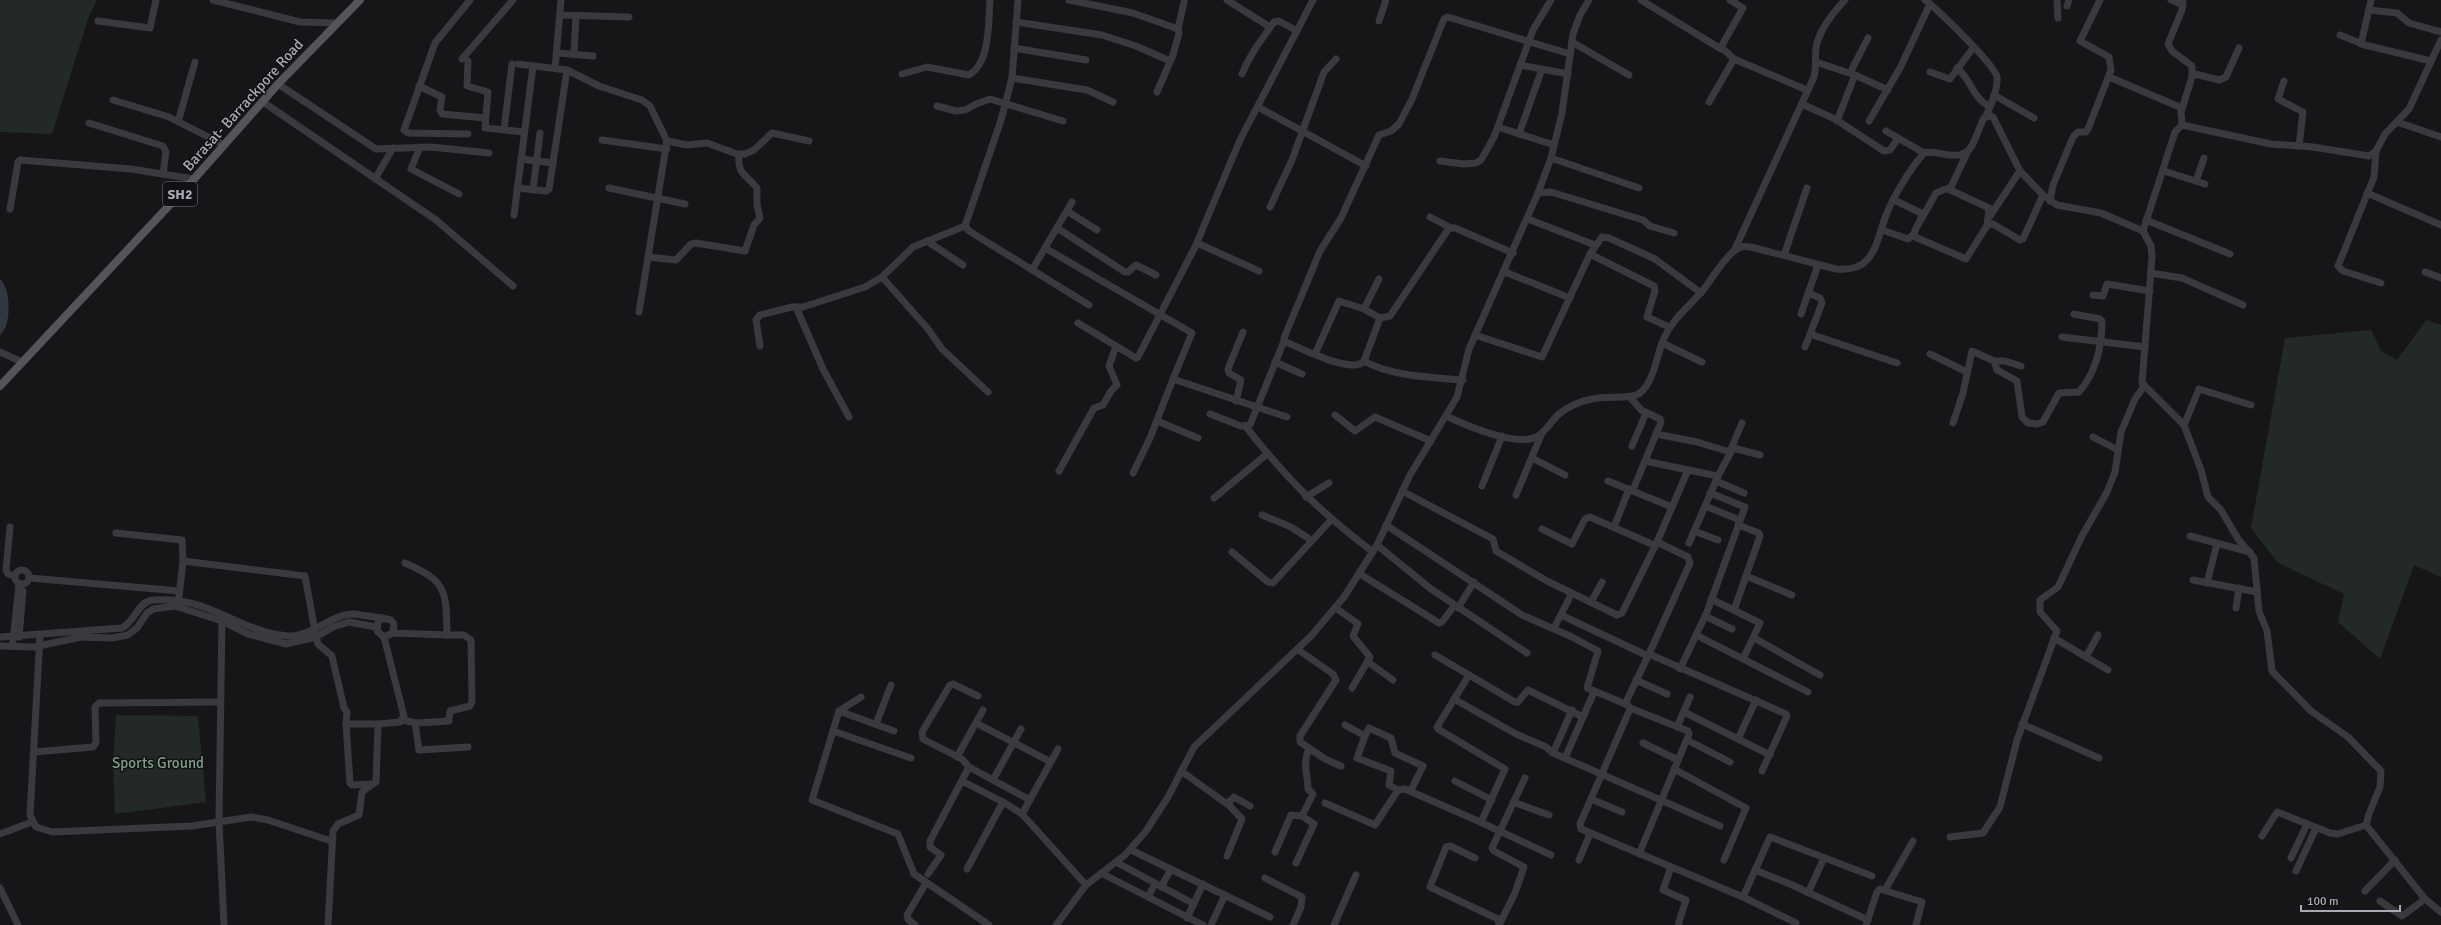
<svg xmlns="http://www.w3.org/2000/svg" width="2441" height="925" viewBox="0 0 2441 925" font-family="Signika,sans-serif">
  <style>
    .green { fill: #232a26 }
    .water { fill: #323741 }
    .lines { fill: none; stroke-linecap: round; stroke-linejoin: round }
    .minor { stroke: #3a393e; stroke-width: 7 }
    .major { stroke: #54545b; stroke-width: 8 }
    .labels { text-anchor: middle; dominant-baseline: central; stroke-width: 3; stroke-linejoin: round; paint-order: stroke }
    .shield { fill: #111113; stroke: #7b7c85; stroke-width: 1 }
    .shield-label { font-size: 14px; font-weight: bold; fill: #a9aab6 }
    .street-label { font-size: 15px; fill: #a9aab6; stroke: #111113 }
    .park-label { font-size: 15px; fill: #829f8c; stroke: #111113 }
  </style>
  <rect width="100%" height="100%" fill="#161618"/>
  <g class="green">
    <polygon points="0,0 97,0 88,19 52,134 0,132"/>
    <polygon points="2426,320 2441,325 2441,577 2414,565 2380,659 2338,622 2344,594 2278,563 2251,528 2285,338 2371,330 2381,351 2397,360"/>
    <polygon points="116,715 198,716 206,802 115,814 113,761"/>
  </g>
  <path class="water" d="M0 279C11 288 12 326 0 335Z"/>
  <g class="lines">
    <g class="minor">
      <polyline points="213,0 300,22 338,23"/>
      <polyline points="1018,0 1012,78 1001,120 965,226 969,231 1089,305"/>
      <polyline points="1069,0 1133,13 1178,29"/>
      <polyline points="1227,0 1270,27"/>
      <polyline points="1641,0 1721,49"/>
      <path d="M1925 0C1938 10 1995 65 1997 77 1998 91 1991 104 1986 116"/>
      <polyline points="2057,0 2058,18"/>
      <polyline points="2171,0 2183,5"/>
      <polyline points="2183,0 2182,10 2168,44 2172,51 2192,66 2192,77"/>
      <polyline points="2067,6 2069,0"/>
      <polyline points="2369,10 2397,13 2409,23 2441,32"/>
      <polyline points="560,15 629,17"/>
      <polyline points="98,21 150,28 156,0"/>
      <polyline points="1379,21 1386,0"/>
      <polyline points="1016,22 1102,35 1136,46 1170,61"/>
      <polyline points="2340,35 2365,45 2431,61"/>
      <polyline points="1572,42 1629,75"/>
      <polyline points="2361,44 2371,0"/>
      <polyline points="1014,48 1086,60"/>
      <polyline points="557,53 593,56"/>
      <polyline points="574,54 576,16"/>
      <polyline points="462,59 513,0"/>
      <polyline points="1734,59 1807,90"/>
      <polyline points="468,61 467,86 488,92 485,128 524,132"/>
      <polyline points="1816,62 1855,75 1888,90"/>
      <polyline points="518,64 567,70 599,86 642,100 650,106 667,141 639,312"/>
      <polyline points="1520,65 1568,74"/>
      <polyline points="555,68 561,0"/>
      <path d="M1957 68C1973 82 1971 96 1990 107"/>
      <polyline points="1930,72 1950,79 1973,48"/>
      <polyline points="1850,73 1868,38"/>
      <path d="M902 74 927 67 969 75C991 62 988 22 990 0"/>
      <path d="M1242 74C1250 54 1262 39 1274 22L1279 21 1297 31"/>
      <polyline points="2109,77 2182,108"/>
      <polyline points="1012,78 1087,90 1113,102"/>
      <polyline points="2284,81 2278,99 2303,112 2299,146"/>
      <polyline points="278,84 376,149 431,147 489,153"/>
      <polyline points="419,86 442,97 440,110 442,114 485,118"/>
      <polyline points="1157,92 1173,55 1179,33 1178,29 1184,2"/>
      <polyline points="1994,95 2034,118"/>
      <polyline points="113,100 169,117 224,145"/>
      <polyline points="263,102 436,220 513,286"/>
      <polyline points="1709,102 1734,59 1721,47 1743,8 1730,0"/>
      <polyline points="1802,104 1835,119 1884,151 1890,150 1898,138"/>
      <polyline points="937,106 956,111 965,110 976,104 990,99 1063,121"/>
      <polyline points="1258,107 1366,166"/>
      <polyline points="1837,121 1855,75"/>
      <polyline points="1869,121 1900,68 1930,4"/>
      <polyline points="178,122 195,62"/>
      <polyline points="2397,122 2441,137"/>
      <polyline points="89,123 163,146 166,152 163,174"/>
      <polyline points="2182,125 2181,112 2192,77 2195,74 2219,80 2226,77 2239,48"/>
      <polyline points="1498,127 1554,145"/>
      <polyline points="504,129 512,64"/>
      <polyline points="1886,131 1924,153"/>
      <polyline points="468,134 408,133 404,130 435,43 470,0"/>
      <polyline points="1519,134 1542,69"/>
      <polyline points="602,140 667,149"/>
      <polyline points="667,141 687,145 707,143 737,154 745,154 754,150 772,133 809,141"/>
      <polyline points="420,147 411,169 459,194"/>
      <polyline points="2376,151 2374,177 2338,266 2343,271 2381,283"/>
      <polyline points="1551,158 1639,188"/>
      <polyline points="521,159 553,163"/>
      <polyline points="1440,161 1464,164 1476,163 1481,160 1494,137 1533,30 1551,0"/>
      <polyline points="2164,171 2205,184"/>
      <polyline points="375,179 393,148"/>
      <polyline points="2196,181 2204,158"/>
      <polyline points="517,188 546,191 549,189 567,70"/>
      <polyline points="609,188 685,204"/>
      <polyline points="1948,189 1989,208 1987,226"/>
      <polyline points="533,190 540,133"/>
      <polyline points="1538,193 1551,192 1643,220 1650,226 1674,233"/>
      <polyline points="2367,193 2441,225"/>
      <path d="M1894 200 1921 213C1923 223 1912 228 1915 237L1966 259 1988 224H1993L2020 240 2023 239 2043 195"/>
      <polyline points="2050,201 2053,185 2073,137 2078,132 2086,132 2088,129 2111,70 2109,57 2080,41 2100,0"/>
      <polyline points="1270,207 1292,160 1324,72 1336,59"/>
      <polyline points="10,209 18,162 20,160 131,169 194,179"/>
      <polyline points="1067,211 1097,230"/>
      <polyline points="514,215 533,66"/>
      <polyline points="1990,216 2020,171"/>
      <polyline points="1430,217 1451,228"/>
      <polyline points="1922,218 1936,193 1951,187 1967,153"/>
      <polyline points="1528,219 1595,245"/>
      <polyline points="2146,220 2230,254"/>
      <polyline points="1057,228 1125,272 1128,272 1136,265 1156,275"/>
      <polyline points="1882,230 1908,239 1914,234"/>
      <polyline points="2143,231 2175,132 2182,125 2271,144 2313,147 2369,156 2376,151 2385,134 2409,109 2441,40"/>
      <polyline points="927,241 963,265"/>
      <polyline points="1197,243 1259,271"/>
      <polyline points="1045,248 1192,333 1173,379"/>
      <path d="M1734 251 1814 77C1817 66 1814 54 1817 43 1822 26 1834 12 1845 0"/>
      <polyline points="1590,254 1654,286 1655,291 1647,317 1669,327"/>
      <polyline points="1784,255 1807,188"/>
      <path d="M648 257 676 260 691 244 696 243 745 251 754 225 760 218 757 205V188C746 174 737 175 739 154"/>
      <polyline points="1032,270 1072,202"/>
      <polyline points="1505,272 1570,298"/>
      <polyline points="2425,272 2441,278"/>
      <polyline points="2151,273 2182,278 2243,305"/>
      <polyline points="882,277 928,329 942,349 988,392"/>
      <polyline points="2093,295 2103,296 2107,284 2150,291"/>
      <polyline points="796,307 823,369 849,417"/>
      <polyline points="1364,309 1379,279"/>
      <polyline points="1801,314 1818,265"/>
      <polyline points="1380,318 1390,316 1449,228 1455,228 1513,253"/>
      <polyline points="1078,323 1136,358 1138,357 1195,247 1240,140 1313,0"/>
      <polyline points="1810,334 1897,363"/>
      <polyline points="1475,335 1542,357 1590,254 1602,237 1609,238 1655,259 1701,293"/>
      <polyline points="2062,337 2145,347"/>
      <polyline points="1662,343 1702,362"/>
      <polyline points="760,346 756,320 760,315 792,307 803,307 865,287 882,277 913,247 965,226"/>
      <polyline points="1805,347 1822,303 1820,298 1808,293"/>
      <polyline points="0,352 22,362"/>
      <polyline points="1315,354 1339,301 1364,309 1380,318 1364,361"/>
      <polyline points="1930,354 1967,372"/>
      <polyline points="1994,361 2005,361 2021,366"/>
      <polyline points="1275,362 1302,374"/>
      <path d="M1463 380C1430 377 1393 377 1364 361 1353 375 1300 348 1286 342L1284 338 1320 251 1341 218 1379 135 1391 131 1399 124 1412 99 1444 19 1448 17 1570 54"/>
      <polyline points="1630,397 1641,410 1660,419 1661,422 1633,490"/>
      <polyline points="1236,401 1241,380 1229,373 1228,369 1243,332"/>
      <polyline points="1210,414 1241,426 1250,425 1284,341"/>
      <polyline points="1335,415 1355,431 1375,417 1431,441"/>
      <path d="M1446 416C1465 425 1516 447 1536 437 1545 433 1551 421 1559 414 1568 407 1581 401 1592 399 1605 395 1631 400 1640 393 1655 380 1656 356 1664 338 1673 318 1690 306 1704 289 1713 277 1722 261 1734 251 1740 246 1744 246 1751 247L1836 269C1847 270 1859 269 1867 260 1877 249 1880 232 1885 218 1892 198 1910 169 1924 153 1931 151 1937 153 1943 154 1975 161 1972 141 1984 118L1989 116 1993 117 2020 171 2043 195 2057 205 2101 213 2143 231 2151 246 2152 257 2142 383 2184 425 2201 470 2208 497 2221 510 2238 539 2254 558 2259 611 2267 631 2272 671 2311 711 2348 737 2381 771 2380 787 2369 814 2366 825 2425 899 2441 912"/>
      <polyline points="1157,421 1198,438"/>
      <path d="M1953 423 1963 393 1972 351 1994 361 1997 370 2017 381 2022 417 2028 423 2037 424 2043 422 2059 393 2079 392C2096 372 2102 347 2102 321L2100 319 2074 314"/>
      <polyline points="2184,425 2199,389 2251,405"/>
      <path d="M1246 427C1287 479 1320 512 1373 552"/>
      <polyline points="1656,434 1697,442 1730,452"/>
      <polyline points="2093,437 2118,450"/>
      <polyline points="1632,446 1646,413"/>
      <polyline points="1731,449 1742,423"/>
      <polyline points="1532,458 1565,475"/>
      <polyline points="1645,461 1688,470"/>
      <polyline points="1059,471 1094,408 1103,405 1111,391 1117,385 1109,366 1116,346"/>
      <polyline points="1133,473 1150,438 1173,379 1287,417"/>
      <polyline points="1608,481 1672,507"/>
      <polyline points="1716,481 1744,493"/>
      <polyline points="1482,486 1502,436"/>
      <polyline points="1402,491 1493,539 1496,551 1547,581 1617,615 1622,613 1657,542 1688,557 1690,563 1649,654 1786,714 1787,716 1762,771"/>
      <polyline points="1516,495 1542,433"/>
      <polyline points="1306,497 1329,483"/>
      <polyline points="1214,498 1267,454"/>
      <polyline points="1705,506 1740,520"/>
      <polyline points="1262,515 1291,527 1311,540"/>
      <polyline points="1386,525 1522,615 1572,637 1598,651 1587,688 1628,705 1630,709 1580,824 1581,829 1743,897 1796,923"/>
      <polyline points="10,527 6,570 8,574 14,576"/>
      <polyline points="1614,527 1629,489"/>
      <polyline points="1542,529 1572,544 1585,519 1590,517 1654,545"/>
      <polyline points="1694,531 1718,540"/>
      <polyline points="116,533 182,540 183,561 179,596"/>
      <polyline points="2190,536 2250,552"/>
      <polyline points="1657,542 1688,470 1718,476 1733,448 1760,455"/>
      <polyline points="1689,543 1718,476"/>
      <polyline points="1377,545 1431,589 1527,653"/>
      <polyline points="1232,552 1268,582 1273,583 1331,520"/>
      <polyline points="183,561 305,576 316,637 318,644 332,656 344,708 347,712 346,724 378,724"/>
      <path d="M405 563C448 582 446 591 447 635"/>
      <circle cx="22" cy="577" r="7"/>
      <polyline points="1360,574 1439,623 1442,622 1454,606"/>
      <polyline points="1746,576 1792,595"/>
      <polyline points="30,578 179,591"/>
      <polyline points="2193,580 2257,592"/>
      <polyline points="2207,583 2217,544"/>
      <polyline points="1711,599 1760,623 1743,659"/>
      <polyline points="1591,602 1602,582"/>
      <polyline points="1336,608 1358,624 1353,636 1370,657 1352,688"/>
      <polyline points="1458,608 1474,582"/>
      <polyline points="2236,608 2239,588"/>
      <polyline points="1734,610 1760,536 1759,533 1738,525"/>
      <polyline points="1561,615 1648,656"/>
      <polyline points="1705,616 1732,629"/>
      <polyline points="222,617 219,821 224,925"/>
      <polyline points="1554,628 1572,593"/>
      <polyline points="393,633 394,624 391,620 382,618 378,622 377,631 384,637 393,633 447,635 464,635 471,640 472,701 470,706 450,711 449,721 417,723 402,720"/>
      <polyline points="40,635 30,815 36,827 52,832 192,826 251,817 268,820 331,841"/>
      <polyline points="1696,635 1808,692"/>
      <path d="M0 637 122 628C134 622 138 604 149 601 154 599 161 600 167 600 211 600 246 634 289 636 308 637 327 619 345 615L354 614 382 618"/>
      <polyline points="19,637 23,591"/>
      <polyline points="1754,638 1820,675"/>
      <polyline points="2054,638 2108,670"/>
      <polyline points="13,641 19,584"/>
      <polyline points="0,646 34,647 81,637 112,638 128,635 137,628 147,613 153,609 175,606 222,621 248,634 286,644 316,637 333,627 349,622 376,627"/>
      <polyline points="1297,649 1333,674 1336,680 1300,736 1300,742 1325,759 1341,766"/>
      <polyline points="1435,655 1515,702 1518,702 1528,690 1583,717"/>
      <polyline points="2086,657 2098,635"/>
      <polyline points="1368,662 1393,680"/>
      <polyline points="1680,669 1707,612 1745,507 1710,493"/>
      <polyline points="1636,680 1667,694"/>
      <polyline points="861,697 839,711 812,800 898,834 914,874 989,925"/>
      <polyline points="1454,699 1516,734 1546,747 1553,753 1720,826"/>
      <polyline points="1625,704 1649,654"/>
      <polyline points="1630,708 1688,731 1689,734 1639,854"/>
      <polyline points="839,711 894,731"/>
      <polyline points="1684,712 1770,755"/>
      <polyline points="415,723 419,750 468,747"/>
      <polyline points="976,723 1051,762"/>
      <polyline points="346,724 350,783 352,785 372,784"/>
      <polyline points="876,724 891,685"/>
      <polyline points="2022,724 2099,758"/>
      <polyline points="1345,725 1365,736 1357,758 1391,771 1389,785 1398,790"/>
      <polyline points="1677,727 1690,697"/>
      <polyline points="833,731 911,758"/>
      <polyline points="1365,736 1369,728 1391,738 1395,753 1423,766 1411,790"/>
      <polyline points="1738,739 1756,700"/>
      <polyline points="1687,740 1730,762"/>
      <polyline points="1643,743 1678,760"/>
      <polyline points="1058,749 1022,814 1086,885"/>
      <polyline points="34,752 93,747 96,743 95,707 99,703 220,702"/>
      <polyline points="1553,753 1572,710"/>
      <polyline points="957,757 983,710"/>
      <polyline points="1565,758 1594,692"/>
      <polyline points="969,767 962,759 923,739 922,732 950,685 953,684 978,696"/>
      <polyline points="1674,769 1746,808 1724,860"/>
      <polyline points="1181,771 1227,804 1234,797 1250,806"/>
      <polyline points="993,780 1021,729"/>
      <polyline points="962,781 1003,802 967,869"/>
      <polyline points="1455,781 1492,800"/>
      <polyline points="1591,799 1622,812"/>
      <polyline points="1003,802 1022,814"/>
      <polyline points="1513,802 1549,815"/>
      <polyline points="1325,803 1375,825 1398,790 1405,789 1478,821 1482,820 1505,769 1438,729 1437,727 1469,675"/>
      <polyline points="1480,822 1551,855"/>
      <polyline points="0,834 32,822"/>
      <polyline points="2262,836 2277,812 2330,833 2338,834 2366,825"/>
      <polyline points="1950,837 1983,833 2000,807 2017,740 2057,631 2040,612 2040,600 2058,587 2082,536 2107,492 2115,472 2121,432 2135,399 2144,386"/>
      <polyline points="1131,850 1270,917"/>
      <polyline points="1275,852 1291,815 1302,816"/>
      <polyline points="1227,856 1242,819 1228,804"/>
      <polyline points="1475,858 1450,846 1446,847 1430,887 1498,919 1499,925"/>
      <polyline points="2291,858 2307,824"/>
      <polyline points="1579,860 1590,834"/>
      <polyline points="1116,862 1194,904"/>
      <path d="M1296 863 1314 824 1302 816 1313 794 1308 789C1308 776 1302 763 1309 749"/>
      <polyline points="1671,867 1663,890 1686,900 1678,925"/>
      <polyline points="1755,870 1790,884 1868,920"/>
      <polyline points="2296,871 2316,828"/>
      <polyline points="1101,873 1203,925"/>
      <polyline points="928,874 941,855 930,847 930,841 969,767 1030,800"/>
      <polyline points="1265,878 1302,897 1301,907 1293,925"/>
      <polyline points="1161,887 1171,869"/>
      <polyline points="0,888 18,925"/>
      <polyline points="1885,890 1913,841"/>
      <polyline points="2365,891 2395,860"/>
      <polyline points="1808,893 1824,858"/>
      <polyline points="1148,897 1155,884"/>
      <polyline points="1743,897 1770,837 1872,876"/>
      <polyline points="2380,901 2402,916 2425,899"/>
      <polyline points="1187,918 1203,884"/>
      <polyline points="1500,923 1515,893 1524,867 1494,851 1492,848 1525,778"/>
      <polyline points="328,925 333,831 338,824 359,815 362,792 376,782 378,724 400,722 404,716 384,637"/>
      <polyline points="915,925 908,919 907,915 926,883"/>
      <polyline points="1056,925 1086,885 1125,855 1146,831 1168,797 1194,747 1311,636 1344,597 1377,545 1410,475 1457,397 1469,349 1538,193 1551,158 1562,113 1573,34 1580,15 1589,0"/>
      <polyline points="1211,925 1225,895"/>
      <polyline points="1334,925 1356,875"/>
      <polyline points="1866,925 1877,892 1880,889 1922,902 1916,925"/>
    </g>
    <polyline class="major" points="0,386 194,179 278,84 360,0"/>
  </g>
  <g class="labels">
    <rect class="shield" x="163" y="182" width="34" height="24" rx="3"/>
    <g class="shield-label">
      <text x="180" y="194">SH2</text>
    </g>
    <g class="street-label">
      <text transform="translate(243 105) rotate(-48)">Barasat- Barrackpore Road</text>
    </g>
    <g class="park-label">
      <text x="158" y="763">Sports Ground</text>
    </g>
  </g>
  <path d="M2301 905v6h99v-6" fill="none" stroke="#a9aab6" stroke-width="2"/>
  <text x="2307" y="905" font-size="12" fill="#a9aab6" stroke="#111113" stroke-width="3" paint-order="stroke">100 m</text>
</svg>
